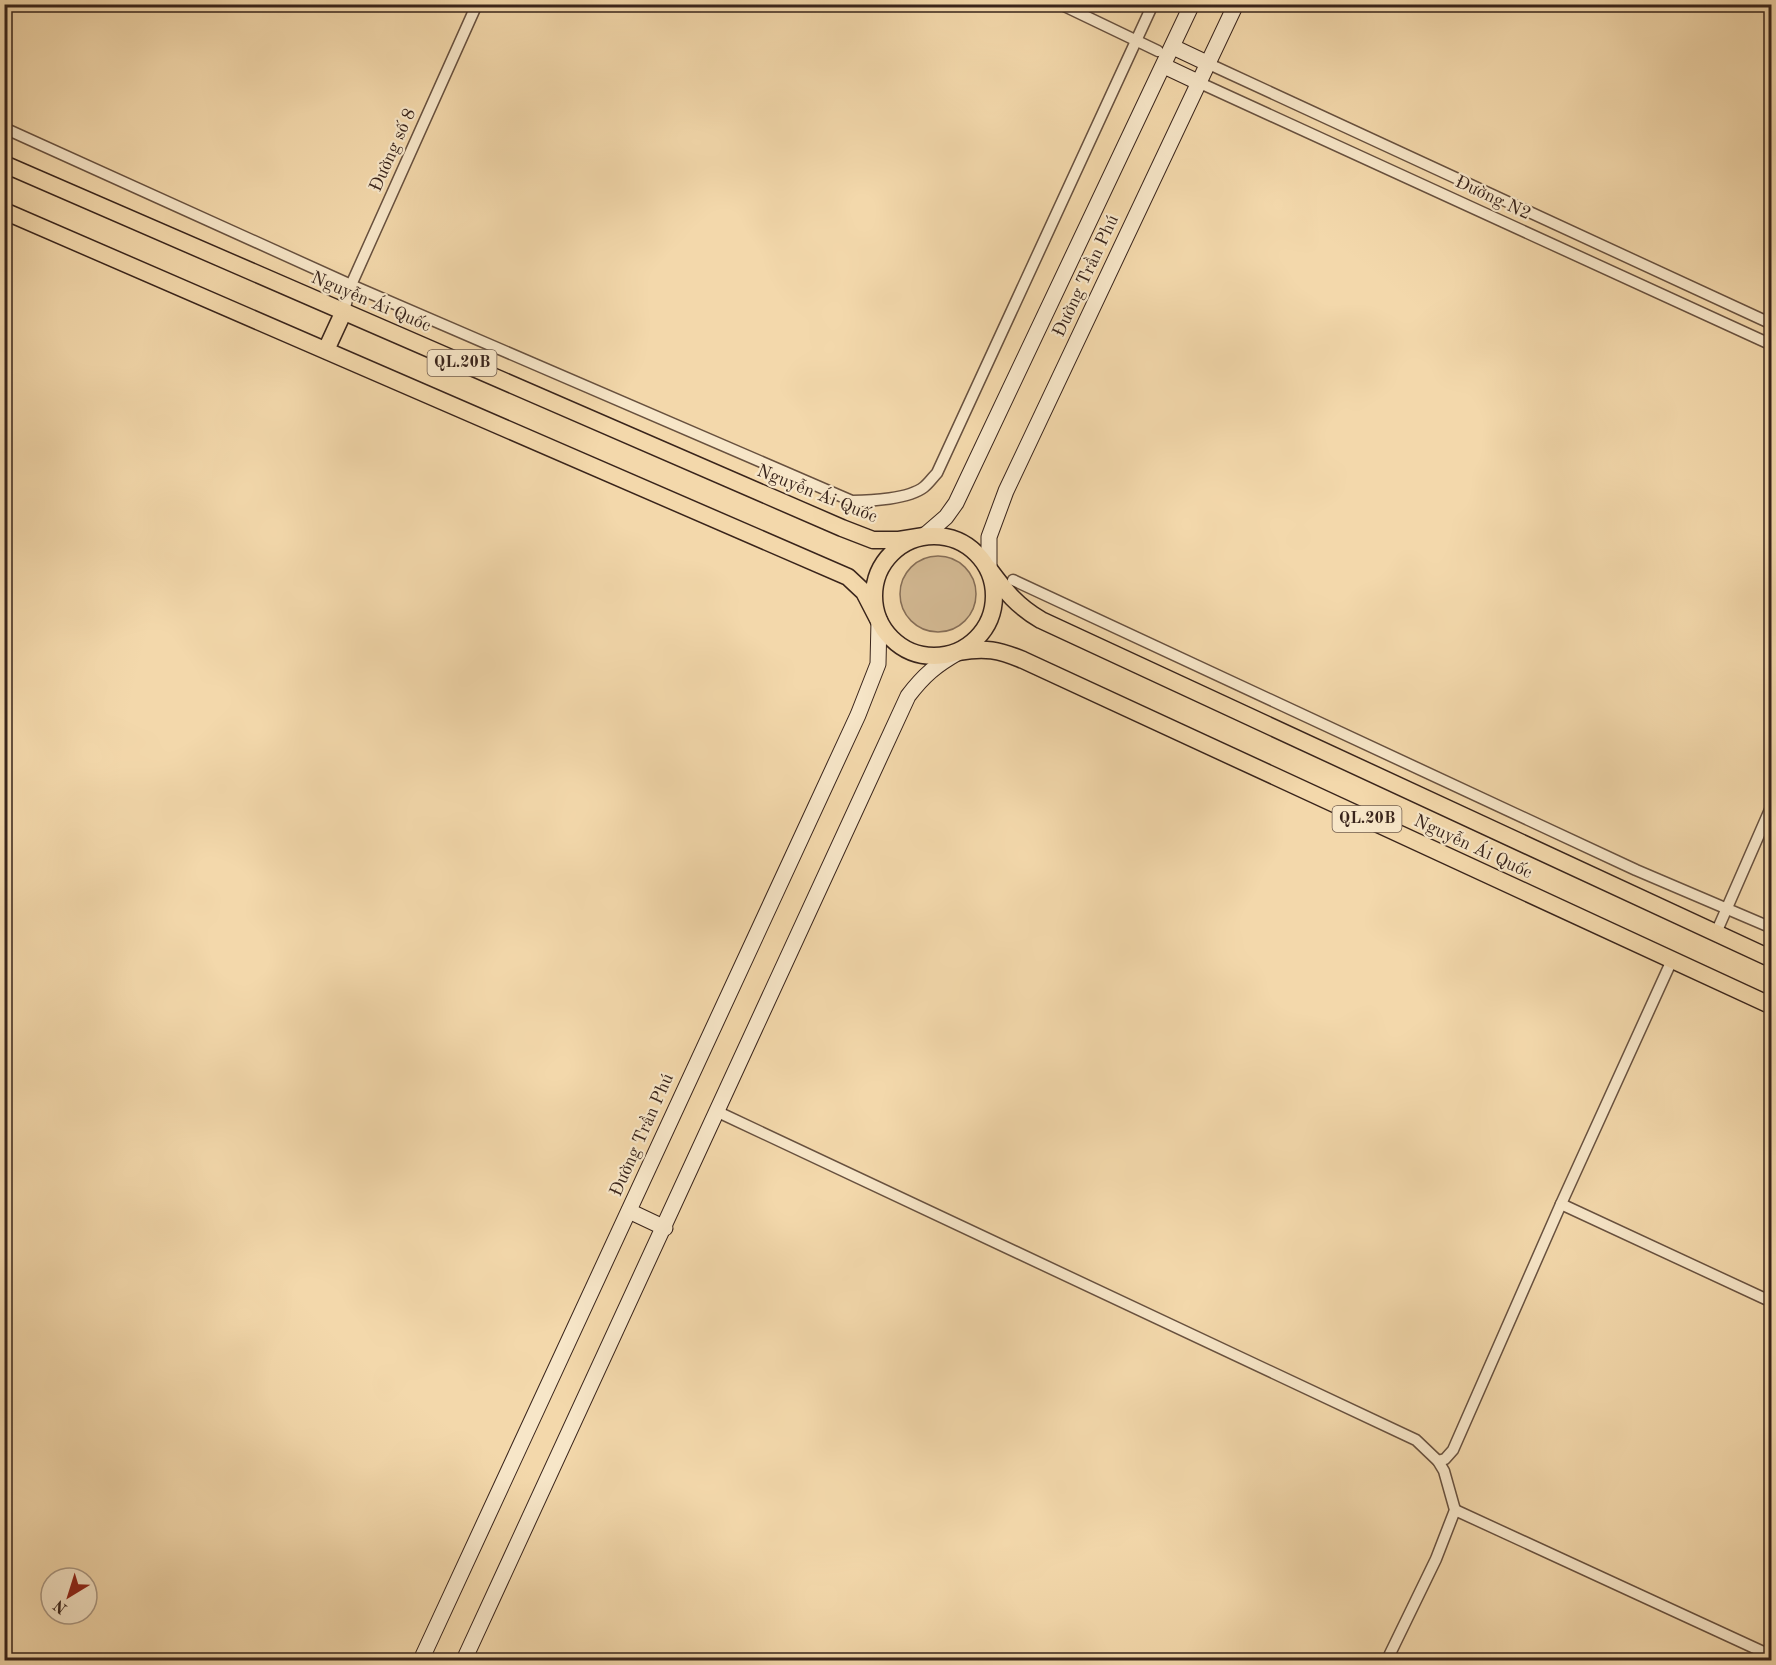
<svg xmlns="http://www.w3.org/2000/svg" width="1776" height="1665" viewBox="0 0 1776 1665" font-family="'Old Standard TT',serif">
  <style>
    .green { fill: #d3b993; stroke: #866e57; stroke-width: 1.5 }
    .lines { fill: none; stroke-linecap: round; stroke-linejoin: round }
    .street-casing { stroke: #68513f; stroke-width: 13 }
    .secondary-casing { stroke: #39241b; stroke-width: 17 }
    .primary-casing { stroke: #39241b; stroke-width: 19 }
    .street { stroke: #f7e6c8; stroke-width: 10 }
    .secondary { stroke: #f7e6c8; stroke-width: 15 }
    .primary { stroke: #f3d8ab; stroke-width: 16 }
    .labels { text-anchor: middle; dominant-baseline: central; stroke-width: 4.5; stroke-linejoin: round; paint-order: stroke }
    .shield { fill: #f7e6c8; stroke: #725e4f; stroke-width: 1.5 }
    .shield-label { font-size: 16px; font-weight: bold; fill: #39241b }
    .street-label { font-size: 18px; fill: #39241b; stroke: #f7e6c8 }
  </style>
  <rect width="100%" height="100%" fill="#f3d8ab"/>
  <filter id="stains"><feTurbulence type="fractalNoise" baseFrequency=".00333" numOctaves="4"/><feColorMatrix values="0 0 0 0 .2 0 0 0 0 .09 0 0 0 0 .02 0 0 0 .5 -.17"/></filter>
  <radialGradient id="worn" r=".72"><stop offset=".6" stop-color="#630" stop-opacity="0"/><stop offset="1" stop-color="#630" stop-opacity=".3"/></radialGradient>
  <circle class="green" cx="938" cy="594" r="38"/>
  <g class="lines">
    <defs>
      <g id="street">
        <polyline points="1060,4 1158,51"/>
        <polyline points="1209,64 1772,324"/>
        <polyline points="1200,83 1772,345"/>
        <path d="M4 128 351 285 852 501C871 501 909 499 924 487 929 483 933 477 937 473L1153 4"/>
        <polyline points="344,311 351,285 477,4"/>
        <polyline points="1013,580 1636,870 1772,928"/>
        <polyline points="1716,933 1772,805"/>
        <polyline points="718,1112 1416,1440 1438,1461 1444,1471 1455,1510 1436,1559 1387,1660"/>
        <polyline points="1561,1204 1772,1302"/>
        <polyline points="1438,1461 1445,1459 1453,1450 1561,1204 1672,960"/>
        <polyline points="1455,1510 1772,1656"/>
      </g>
      <g id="secondary">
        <polyline points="1173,47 1209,64"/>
        <polyline points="1164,66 1200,83"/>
        <polyline points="924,536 946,517 956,503 1192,4"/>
        <polyline points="989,569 989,537 1006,491 1236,4"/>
        <polyline points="629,1211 665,1228"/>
        <polyline points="421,1660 858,715 878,664 879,621"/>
        <path d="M464 1660 908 696C924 675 936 665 959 652"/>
      </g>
      <g id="primary">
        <polyline points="4,164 842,528 873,540 899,540 924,536"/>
        <polyline points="4,211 848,577 864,592 879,621"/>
        <polyline points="326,350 344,311"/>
        <circle cx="934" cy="596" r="60"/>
        <path d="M989 569C1006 592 1017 606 1041 620L1772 959"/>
        <path d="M959 652C985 647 999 650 1023 660L1772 1006"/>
      </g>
    </defs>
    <use href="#street" class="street-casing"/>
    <use href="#secondary" class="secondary-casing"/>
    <use href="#primary" class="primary-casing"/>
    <use href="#street" class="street"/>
    <use href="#secondary" class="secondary"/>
    <use href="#primary" class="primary"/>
  </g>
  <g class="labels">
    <g class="shield">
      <rect x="427.5" y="350" width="69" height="26" rx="4.5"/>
      <rect x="1332.5" y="806" width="69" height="26" rx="4.5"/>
    </g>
    <g class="shield-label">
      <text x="462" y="363">QL.20B</text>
      <text x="1367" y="819">QL.20B</text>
    </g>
    <g class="street-label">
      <text transform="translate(393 150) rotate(-66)">Đường số 8</text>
      <text transform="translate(1493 198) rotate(25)">Đường N2</text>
      <text transform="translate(1086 276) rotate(-65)">Đường Trần Phú</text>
      <text transform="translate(371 302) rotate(23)">Nguyễn Ái Quốc</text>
      <text transform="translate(817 494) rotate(22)">Nguyễn Ái Quốc</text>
      <text transform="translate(1473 847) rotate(25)">Nguyễn Ái Quốc</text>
      <text transform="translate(642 1135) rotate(-66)">Đường Trần Phú</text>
    </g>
  </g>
  <rect width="1776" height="1665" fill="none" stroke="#f3d8ab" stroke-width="24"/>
  <rect x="6" y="6" width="1764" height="1653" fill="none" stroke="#39241b" stroke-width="3"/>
  <rect x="12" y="12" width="1752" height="1641" fill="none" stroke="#39241b" stroke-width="1.5"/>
  <g transform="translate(69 1596) rotate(218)"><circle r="28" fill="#f7e6c8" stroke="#ab9883" stroke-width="1.5"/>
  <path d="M0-4.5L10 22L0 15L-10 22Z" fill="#8f2418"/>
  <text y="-9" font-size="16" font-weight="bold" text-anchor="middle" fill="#39241b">N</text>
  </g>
  <rect width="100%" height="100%" filter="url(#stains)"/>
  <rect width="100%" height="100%" fill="url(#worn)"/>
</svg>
